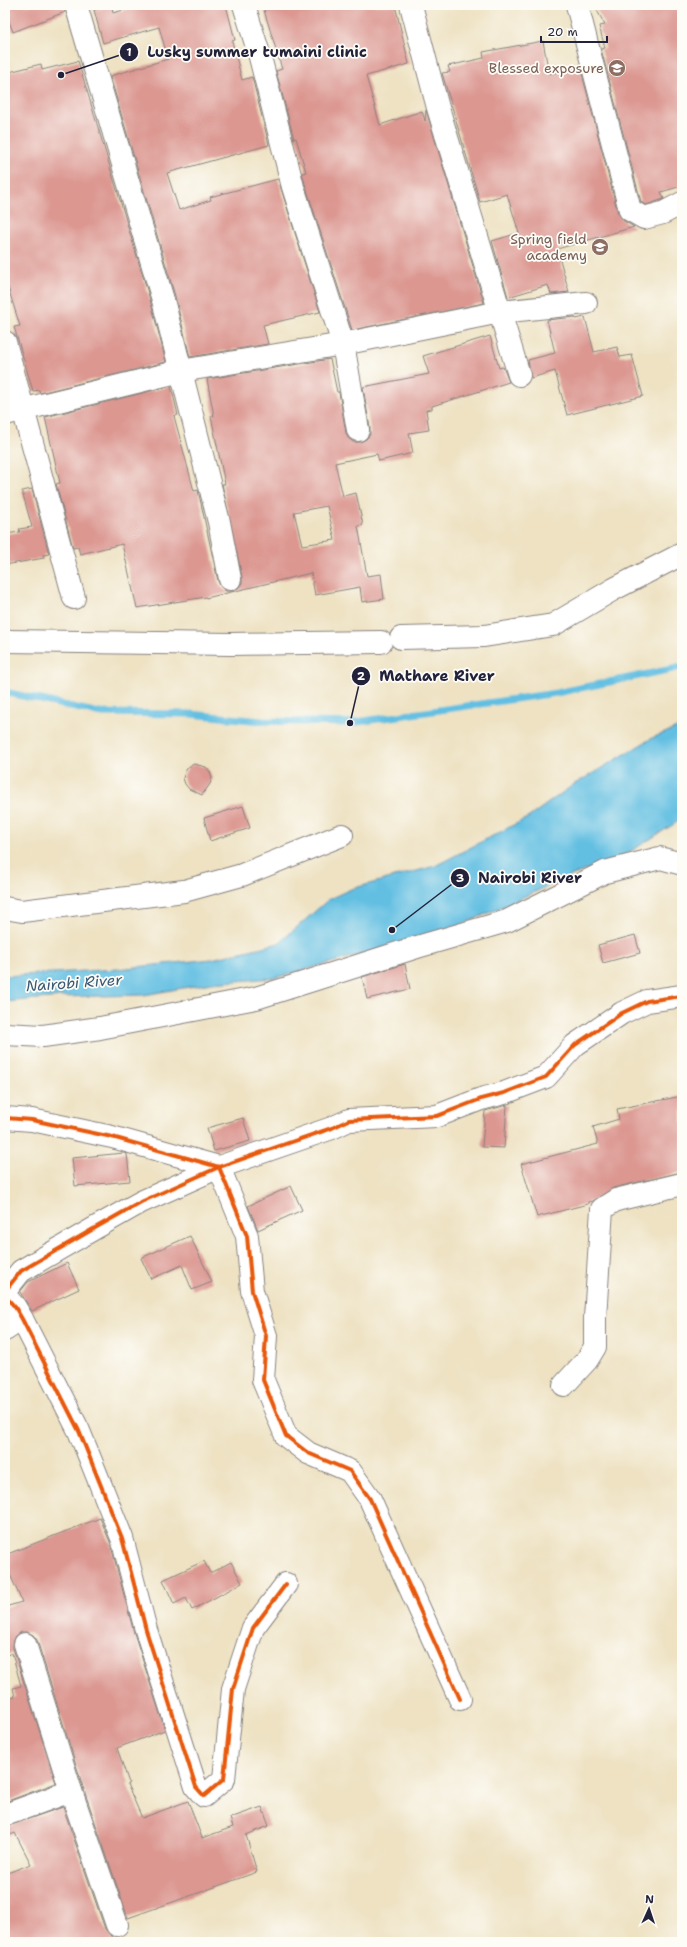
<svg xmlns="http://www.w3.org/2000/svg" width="687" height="1947" viewBox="0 0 687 1947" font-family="'Shantell Sans',sans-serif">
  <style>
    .water { fill: #64bfe2; stroke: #43708e }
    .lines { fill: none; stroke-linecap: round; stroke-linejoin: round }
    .stream { stroke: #64bfe2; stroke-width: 7 }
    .building { fill: #dc9791; fill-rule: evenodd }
    .minor-casing { stroke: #88827f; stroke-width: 24 }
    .minor { stroke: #fff; stroke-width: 22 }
    .cycleway-casing { stroke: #fdfcf7; stroke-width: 6 }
    .cycleway { stroke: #e8590c; stroke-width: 4 }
    .labels { text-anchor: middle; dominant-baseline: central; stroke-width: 3.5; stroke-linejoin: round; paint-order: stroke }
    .education-label { font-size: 14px; fill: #785e54; stroke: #fdfcf7; text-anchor: end }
    .water-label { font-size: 15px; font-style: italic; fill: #395975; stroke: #fdfcf7 }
    .leader { fill: none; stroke: #22223b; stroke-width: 1.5 }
    .callout-dot { fill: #22223b; stroke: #fdfcf7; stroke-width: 1.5 }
    .mark-label { font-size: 12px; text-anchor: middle; font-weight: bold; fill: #fff }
    .callout-label { font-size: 15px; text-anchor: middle; font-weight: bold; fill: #22223b; stroke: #fdfcf7; stroke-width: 3.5; stroke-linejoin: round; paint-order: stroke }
  </style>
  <rect width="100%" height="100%" fill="#fdfcf7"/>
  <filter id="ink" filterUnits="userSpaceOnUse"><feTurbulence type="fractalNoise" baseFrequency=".025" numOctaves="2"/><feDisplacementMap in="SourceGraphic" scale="8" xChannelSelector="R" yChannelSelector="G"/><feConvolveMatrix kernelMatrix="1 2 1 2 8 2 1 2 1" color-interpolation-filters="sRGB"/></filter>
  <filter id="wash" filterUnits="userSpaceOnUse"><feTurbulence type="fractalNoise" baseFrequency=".012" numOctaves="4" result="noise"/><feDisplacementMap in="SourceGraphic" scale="16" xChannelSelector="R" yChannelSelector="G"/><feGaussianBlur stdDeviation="0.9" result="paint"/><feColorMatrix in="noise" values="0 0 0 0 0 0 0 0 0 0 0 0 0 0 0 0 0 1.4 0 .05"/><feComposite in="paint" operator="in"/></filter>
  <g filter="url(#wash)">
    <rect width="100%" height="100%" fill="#eee2c3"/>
    <polygon class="water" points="682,726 682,819 625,855 568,877 455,928 334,962 274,978 211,983 144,995 60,997 5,1002 5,976 117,969 212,959 279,943 329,899 351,889 435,866 529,817 573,785 652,738"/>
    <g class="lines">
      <polyline class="stream" points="5,692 99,713 190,714 262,721 350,723 556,693 682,667"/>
    </g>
    <g id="blocks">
      <g class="building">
        <polygon points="5,5 64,5 65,12 13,32 5,11"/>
        <polygon points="141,5 226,5 235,40 232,41 242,80 252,77 269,145 167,173 179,210 211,200 210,197 278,179 320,312 263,325 268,344 190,357 175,296 110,76 168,59 159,27 103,43 94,10 112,6 113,13"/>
        <polygon points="280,5 395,5 409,64 366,76 380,125 422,111 425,121 426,110 484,303 352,330 305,184 302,173 306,172 296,138 294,139 276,71 282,69 264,10"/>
        <polygon points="594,5 682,5 682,186 661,192 664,199 646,205 641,202 601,49 605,48 599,26 605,25"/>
        <polygon points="543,41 549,74 580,66 618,213 624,221 634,227 557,249 569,292 551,294 548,285 508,297 492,241 519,233 507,194 480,202 442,73 450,72 448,66 484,58 483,52"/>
        <polygon points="78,61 151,303 166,362 40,393 39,390 33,391 14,327 20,326 5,278 5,73 41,64 42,70"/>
        <polygon points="575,317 576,319 585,317 594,352 617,347 620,357 632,355 643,396 567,415 555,371 531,378 528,360 555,353 547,320"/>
        <path d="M490 336 499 368 503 367 509 382 432 406V409L426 410 429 430 409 433 413 453 379 461 377 454 335 463 343 496 356 493 363 525 358 526 367 576 381 574 384 599 362 602 360 587 315 595 311 573 206 598V597L137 608 122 544 80 554 78 547 73 548 56 484 60 483 45 417 171 386 178 415 174 416 194 491 198 490 218 581 221 587 226 591H232L238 588 242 583V577L222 484H225L211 416H214L207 379 330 359 337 392H339L346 433 348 438 353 442H360L366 439 370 435V428L363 387 429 374 423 356ZM327 506 335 540 302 545 294 512Z"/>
        <polygon points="32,489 49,554 43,555 44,558 5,565 5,534 20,532 19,529 32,527 22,491"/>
        <polygon points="194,764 206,767 210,772 212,778 210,784 202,795 189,789 185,784 183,778 185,772 188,767"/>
        <polygon points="243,806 250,828 210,841 204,818"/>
        <polygon points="635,935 640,953 603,963 598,945"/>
        <polygon points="405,964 410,989 367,999 362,977"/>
        <polygon points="682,1096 682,1172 613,1188 593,1201 588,1202 588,1204 537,1217 521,1164 598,1144 593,1127 619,1119 617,1109"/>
        <polygon points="507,1105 504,1148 482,1147 485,1111"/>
        <polygon points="243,1118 250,1141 214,1151 207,1128"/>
        <polygon points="124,1153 127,1154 130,1181 75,1186 72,1158"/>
        <polygon points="291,1186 302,1210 258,1230 248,1206"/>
        <polygon points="190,1236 212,1282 192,1290 182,1265 151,1279 141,1258"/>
        <polygon points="67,1263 79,1289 32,1311 20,1292 28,1282"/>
        <polygon points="100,1518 110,1542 134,1633 165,1730 117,1748 129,1783 127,1784 142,1818 188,1801 202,1838 233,1827 230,1818 262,1807 269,1826 246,1835 257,1872 128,1918 83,1787 37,1640 33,1635 27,1632 21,1632 16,1636 13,1642 13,1648 56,1783 5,1802 5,1700 15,1697 13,1688 21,1686 12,1653 5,1656 5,1607 22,1602 5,1563 5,1555"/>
        <polygon points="204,1561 210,1573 231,1562 242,1583 192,1610 186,1598 174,1604 163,1580"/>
        <polygon points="63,1807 105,1929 112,1936 114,1942 5,1942 5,1874 31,1864 15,1833 5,1837 5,1827"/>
      </g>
    </g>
  </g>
  <g filter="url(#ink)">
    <use href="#blocks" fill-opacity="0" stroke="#88827f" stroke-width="1"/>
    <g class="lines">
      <defs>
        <g id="minor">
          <polyline points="76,5 163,300 219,522 230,579"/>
          <polyline points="244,5 260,57 293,187 343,344 358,430"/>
          <polyline points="411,5 438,108 519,375"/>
          <polyline points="577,5 630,210 644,218 663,213 682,203"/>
          <polyline points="5,342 74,598"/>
          <polyline points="5,414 181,371 343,344 500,312 586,303"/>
          <polyline points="401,638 484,636 553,625 614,589 682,554"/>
          <polyline points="5,641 231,644 381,642"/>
          <polyline points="5,908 22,911 184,891 242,875 342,835"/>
          <polyline points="5,1034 43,1036 100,1028 256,998 417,947 507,921 605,872 660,858 682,864"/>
          <polyline points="5,1118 32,1120 112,1137 219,1167 332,1128 349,1120 437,1116 481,1099 504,1093 546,1077 575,1045 622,1013 647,1001 682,996"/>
          <polyline points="5,1291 21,1271 95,1228 141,1202 219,1167 247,1236 252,1291 266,1336 263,1380 286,1436 308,1453 350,1471 370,1499 460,1699"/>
          <polyline points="5,1296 15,1307 22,1319 79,1431 122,1538 146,1630 196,1787 204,1796 224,1779 233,1689 253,1628 286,1584"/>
          <polyline points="5,1330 22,1319"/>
          <polyline points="564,1385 587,1360 595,1347 595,1318 602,1209 616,1200 682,1184"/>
          <polyline points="25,1644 71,1791 117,1925"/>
          <polyline points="5,1815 71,1791"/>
        </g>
      </defs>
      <use href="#minor" class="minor-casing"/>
      <use href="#minor" class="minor"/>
      <defs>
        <g id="cycleway">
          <polyline points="5,1118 32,1120 112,1137 219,1167 332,1128 349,1120 437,1116 481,1099 504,1093 546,1077 575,1045 622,1013 647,1001 682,996"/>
          <polyline points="5,1291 21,1271 95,1228 141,1202 219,1167 247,1236 252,1291 266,1336 263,1380 286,1436 308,1453 350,1471 370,1499 460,1699"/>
          <polyline points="5,1296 15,1307 22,1319 79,1431 122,1538 146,1630 196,1787 204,1796 224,1779 233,1689 253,1628 286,1584"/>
        </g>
      </defs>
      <use href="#cycleway" class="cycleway-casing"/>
      <use href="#cycleway" class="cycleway"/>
    </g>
  </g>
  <defs>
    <symbol id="school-disc" viewBox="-11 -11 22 22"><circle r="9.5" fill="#8d6e63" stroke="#fdfcf7"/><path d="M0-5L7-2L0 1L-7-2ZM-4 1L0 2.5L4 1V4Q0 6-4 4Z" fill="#fff"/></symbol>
  </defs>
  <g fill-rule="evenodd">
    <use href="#school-disc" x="607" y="58" width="20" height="20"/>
    <use href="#school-disc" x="590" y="237" width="20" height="20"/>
  </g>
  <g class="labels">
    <g class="education-label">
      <text x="604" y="68">Blessed exposure</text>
      <text x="587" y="239">Spring field<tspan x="587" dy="16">academy</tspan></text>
    </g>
    <g class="water-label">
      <text transform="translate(74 983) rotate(-4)">Nairobi River</text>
    </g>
  </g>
  <path class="leader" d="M61 75L129 52M350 723L361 676M392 930L460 878"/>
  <g class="callout-dot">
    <circle cx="61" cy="75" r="4"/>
    <circle cx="350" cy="723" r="4"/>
    <circle cx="392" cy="930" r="4"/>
    <circle cx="129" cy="52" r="10"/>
    <circle cx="361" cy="676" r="10"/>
    <circle cx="460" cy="878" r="10"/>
  </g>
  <g class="mark-label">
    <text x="129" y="56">1</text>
    <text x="361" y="680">2</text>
    <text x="460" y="882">3</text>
  </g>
  <g class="callout-label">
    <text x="257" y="57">Lusky summer tumaini clinic</text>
    <text x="437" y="681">Mathare River</text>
    <text x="530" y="883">Nairobi River</text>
  </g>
  <rect width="687" height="1947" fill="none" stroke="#fdfcf7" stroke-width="20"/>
  <g transform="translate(649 1909) rotate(3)" stroke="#fdfcf7" stroke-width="3" paint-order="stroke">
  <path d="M0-3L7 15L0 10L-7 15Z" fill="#22223b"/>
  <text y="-6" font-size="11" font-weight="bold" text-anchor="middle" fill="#22223b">N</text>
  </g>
  <path d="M541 36v6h66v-6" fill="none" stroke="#22223b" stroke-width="2"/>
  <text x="547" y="36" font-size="12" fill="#22223b" stroke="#fdfcf7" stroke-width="3" paint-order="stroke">20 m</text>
</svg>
